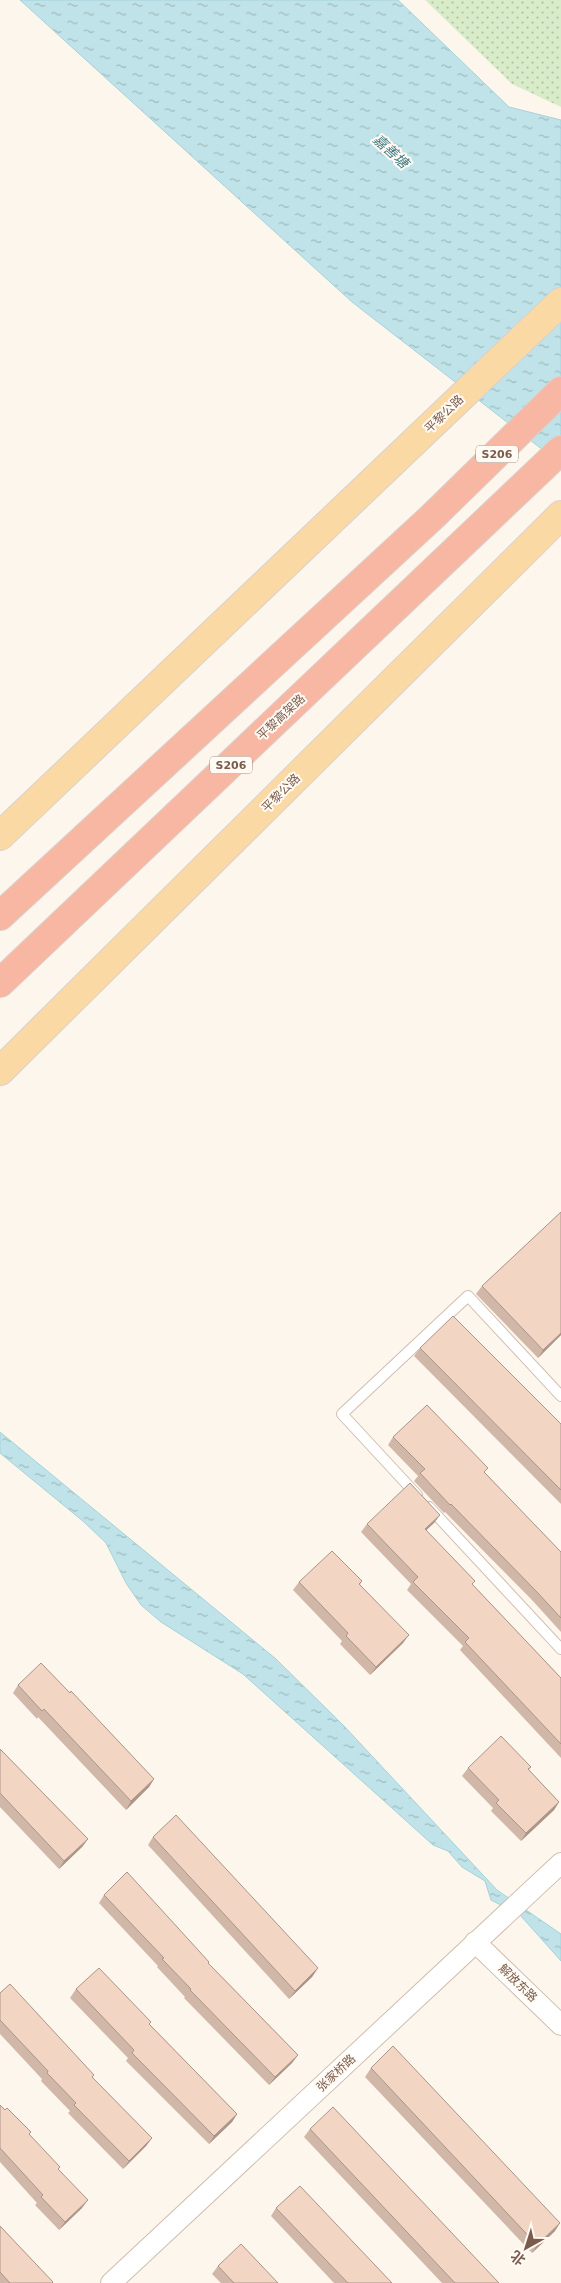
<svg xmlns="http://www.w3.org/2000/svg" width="561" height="2283" viewBox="0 0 561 2283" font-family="'DejaVu Sans','Noto Sans SC',sans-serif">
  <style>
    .grass { fill: url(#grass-dots) }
    .water { fill: url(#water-ripples); stroke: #a5d3da }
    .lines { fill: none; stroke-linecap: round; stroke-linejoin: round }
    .lane-casing { stroke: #d1beb0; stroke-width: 12 }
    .street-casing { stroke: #d1beb0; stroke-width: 22 }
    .primary-casing { stroke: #dad1cd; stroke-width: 30 }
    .highway-casing { stroke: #dad1cd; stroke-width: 30 }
    .lane { stroke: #fff; stroke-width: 10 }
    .street { stroke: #fff; stroke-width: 20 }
    .primary { stroke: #fbd9a5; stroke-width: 28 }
    .highway { stroke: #f7b7a3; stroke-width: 28 }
    .wall { fill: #d1b7a8 }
    .shaded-wall { fill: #aa9588 }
    .building { fill: #f3d5c3; stroke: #aa9588 }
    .labels { text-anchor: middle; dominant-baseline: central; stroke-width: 4; stroke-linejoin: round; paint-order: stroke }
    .shield { fill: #fffaf3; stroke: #a28b7f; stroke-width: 1 }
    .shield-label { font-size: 11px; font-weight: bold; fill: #7a5c4d }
    .street-label { font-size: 12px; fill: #7a5c4d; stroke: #fffaf3 }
    .water-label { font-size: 14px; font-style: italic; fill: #437c86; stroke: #fffaf3 }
  </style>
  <defs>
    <pattern id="grass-dots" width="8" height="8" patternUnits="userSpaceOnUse" patternTransform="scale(1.25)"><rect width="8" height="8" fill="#d8ecc9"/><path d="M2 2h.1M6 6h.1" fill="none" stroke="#b4c2a5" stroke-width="1.8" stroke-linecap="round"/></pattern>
    <pattern id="water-ripples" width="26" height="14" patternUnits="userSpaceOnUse" patternTransform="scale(1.25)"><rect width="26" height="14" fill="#bfe3e8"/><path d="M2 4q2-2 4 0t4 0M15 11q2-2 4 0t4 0" fill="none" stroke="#a0bbbe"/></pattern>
  </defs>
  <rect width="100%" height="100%" fill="#fdf6ec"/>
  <polygon class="grass" points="425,0 561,0 561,107 512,84"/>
  <g class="water">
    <polygon points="20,0 398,0 509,107 561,120 561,464 352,302"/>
    <polygon points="0,1432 276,1659 344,1726 497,1890 561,1934 561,1961 520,1915 491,1900 485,1881 462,1867 448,1851 433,1845 243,1674 161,1622 141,1605 126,1583 106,1543 84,1522 0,1453"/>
  </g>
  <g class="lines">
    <defs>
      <g id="lane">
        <polyline points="417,1495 342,1414 468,1296 561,1396"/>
        <polyline points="429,1507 561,1649"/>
      </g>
      <g id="street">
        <polyline points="475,1942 561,2025"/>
        <polyline points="111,2283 561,1863"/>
      </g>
      <g id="primary">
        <polyline points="0,836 561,302"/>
        <polyline points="0,1071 561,515"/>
      </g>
      <g id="highway">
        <polyline points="0,916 432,517 561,391"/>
        <polyline points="0,983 561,450"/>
      </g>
    </defs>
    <use href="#lane" class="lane-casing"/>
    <use href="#street" class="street-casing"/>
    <use href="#primary" class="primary-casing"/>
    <use href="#highway" class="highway-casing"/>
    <use href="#lane" class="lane"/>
    <use href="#street" class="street"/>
    <use href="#primary" class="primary"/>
    <use href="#highway" class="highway"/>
  </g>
  <g class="wall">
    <polygon points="561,1212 561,1335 538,1358 476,1294 482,1286"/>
    <polygon points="420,1348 561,1424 561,1504 414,1356"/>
    <polygon points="393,1437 485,1473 561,1552 561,1632 532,1600 445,1512 444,1513 414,1481 418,1476 388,1445"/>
    <polygon points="440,1515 434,1523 426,1530 473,1585 561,1678 561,1758 460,1650 463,1646 407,1590 411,1584 361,1532 367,1524"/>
    <polygon points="362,1581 360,1585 403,1643 370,1675 340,1644 342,1641 293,1590 299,1582"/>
    <polygon points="18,1685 70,1693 154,1779 149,1787 126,1810 38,1717 37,1719 13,1693"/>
    <polygon points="0,1749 88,1839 82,1847 59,1869 0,1807"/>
    <polygon points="531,1767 529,1770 559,1802 554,1810 521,1841 491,1811 493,1808 462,1776 468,1768"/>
    <polygon points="153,1837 318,1968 312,1977 289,1999 148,1845"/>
    <polygon points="104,1895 208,1963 298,2055 292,2063 269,2085 184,1998 185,1997 157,1967 158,1966 99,1903"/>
    <polygon points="76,1989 151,2022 149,2024 237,2114 232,2122 209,2144 126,2061 128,2058 70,1998"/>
    <polygon points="0,1993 94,2075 92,2078 152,2138 146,2146 123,2169 68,2113 70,2111 41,2081 42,2079 0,2034"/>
    <polygon points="371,2068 555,2231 532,2253 365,2077"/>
    <polygon points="0,2105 31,2132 29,2135 58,2169 82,2208 59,2230 35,2205 37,2203 0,2162"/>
    <polygon points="310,2129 499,2283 442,2283 304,2137"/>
    <polygon points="276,2208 392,2283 334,2283 271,2216"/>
    <polygon points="0,2226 53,2283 0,2283"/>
    <polygon points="218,2266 278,2283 221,2283 212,2274"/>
  </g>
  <g class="shaded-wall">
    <polygon points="561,1333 561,1335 538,1358 543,1350"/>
    <polygon points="440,1515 434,1523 419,1537 425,1529"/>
    <polygon points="409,1635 403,1643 370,1675 376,1667"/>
    <polygon points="154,1779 149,1787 126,1810 131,1801"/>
    <polygon points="559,1802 554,1810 521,1841 526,1833"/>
    <polygon points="88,1839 82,1847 59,1869 64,1861"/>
    <polygon points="318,1968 312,1977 289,1999 295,1991"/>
    <polygon points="298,2055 292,2063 269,2085 275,2077"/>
    <polygon points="237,2114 232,2122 209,2144 214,2136"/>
    <polygon points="152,2138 146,2146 123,2169 129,2161"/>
    <polygon points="88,2200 82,2208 59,2230 65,2222"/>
    <polygon points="560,2223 555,2231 532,2253 537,2245"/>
  </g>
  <g class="building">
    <polygon points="561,1212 561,1333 543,1350 482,1286"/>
    <polygon points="453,1316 561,1424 561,1490 420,1348"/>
    <polygon points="427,1405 488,1468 484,1472 561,1552 561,1618 537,1592 451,1504 450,1505 420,1473 425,1469 393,1437"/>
    <polygon points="410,1483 440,1515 425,1529 475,1581 472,1584 561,1678 561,1744 465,1642 469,1638 413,1582 418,1577 367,1524"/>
    <polygon points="332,1551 362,1581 359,1584 409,1635 376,1667 346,1636 348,1633 299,1582"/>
    <polygon points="41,1663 70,1693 71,1691 154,1779 131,1801 44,1709 42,1711 18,1685"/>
    <polygon points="501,1736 531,1767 528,1769 559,1802 526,1833 496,1803 499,1800 468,1768"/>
    <polygon points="0,1749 88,1839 64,1861 0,1793"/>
    <polygon points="176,1815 318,1968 295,1991 153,1837"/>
    <polygon points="127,1872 209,1962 208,1963 298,2055 275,2077 190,1990 191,1989 162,1959 164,1958 104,1895"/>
    <polygon points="99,1968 151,2022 149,2024 237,2114 214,2136 132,2053 134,2050 76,1989"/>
    <polygon points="10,1984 94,2075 92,2077 152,2138 129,2161 74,2105 76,2103 47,2073 48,2071 0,2020 0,1993"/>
    <polygon points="393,2046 560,2223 537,2245 371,2068"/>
    <polygon points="0,2105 5,2110 7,2108 31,2132 29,2134 60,2167 58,2169 88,2200 65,2222 41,2197 43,2195 0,2148"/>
    <polygon points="333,2107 499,2283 455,2283 310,2129"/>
    <polygon points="300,2186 392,2283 348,2283 276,2208"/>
    <polygon points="0,2226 53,2282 52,2283 10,2283 0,2272"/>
    <polygon points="241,2244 278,2283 234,2283 218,2266"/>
  </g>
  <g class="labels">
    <g class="shield">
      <rect x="476" y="445.5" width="42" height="17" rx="4"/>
      <rect x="210" y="756.5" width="42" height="17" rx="4"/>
    </g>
    <g class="shield-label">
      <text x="497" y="454">S206</text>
      <text x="231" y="765">S206</text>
    </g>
    <g class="street-label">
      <text transform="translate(444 414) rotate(-44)">平黎公路</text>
      <text transform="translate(281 717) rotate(-43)">平黎高架路</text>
      <text transform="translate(281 793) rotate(-45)">平黎公路</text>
      <text transform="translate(518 1983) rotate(44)">解放东路</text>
      <text transform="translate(336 2073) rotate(-43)">张家桥路</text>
    </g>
    <g class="water-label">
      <text transform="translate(391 151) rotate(42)">嘉善塘</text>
    </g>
  </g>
  <g transform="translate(526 2248) rotate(219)" stroke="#fffaf3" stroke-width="4" paint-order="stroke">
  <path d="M0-4L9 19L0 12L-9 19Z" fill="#7a5c4d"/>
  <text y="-8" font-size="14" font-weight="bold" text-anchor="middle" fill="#7a5c4d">北</text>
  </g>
</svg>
